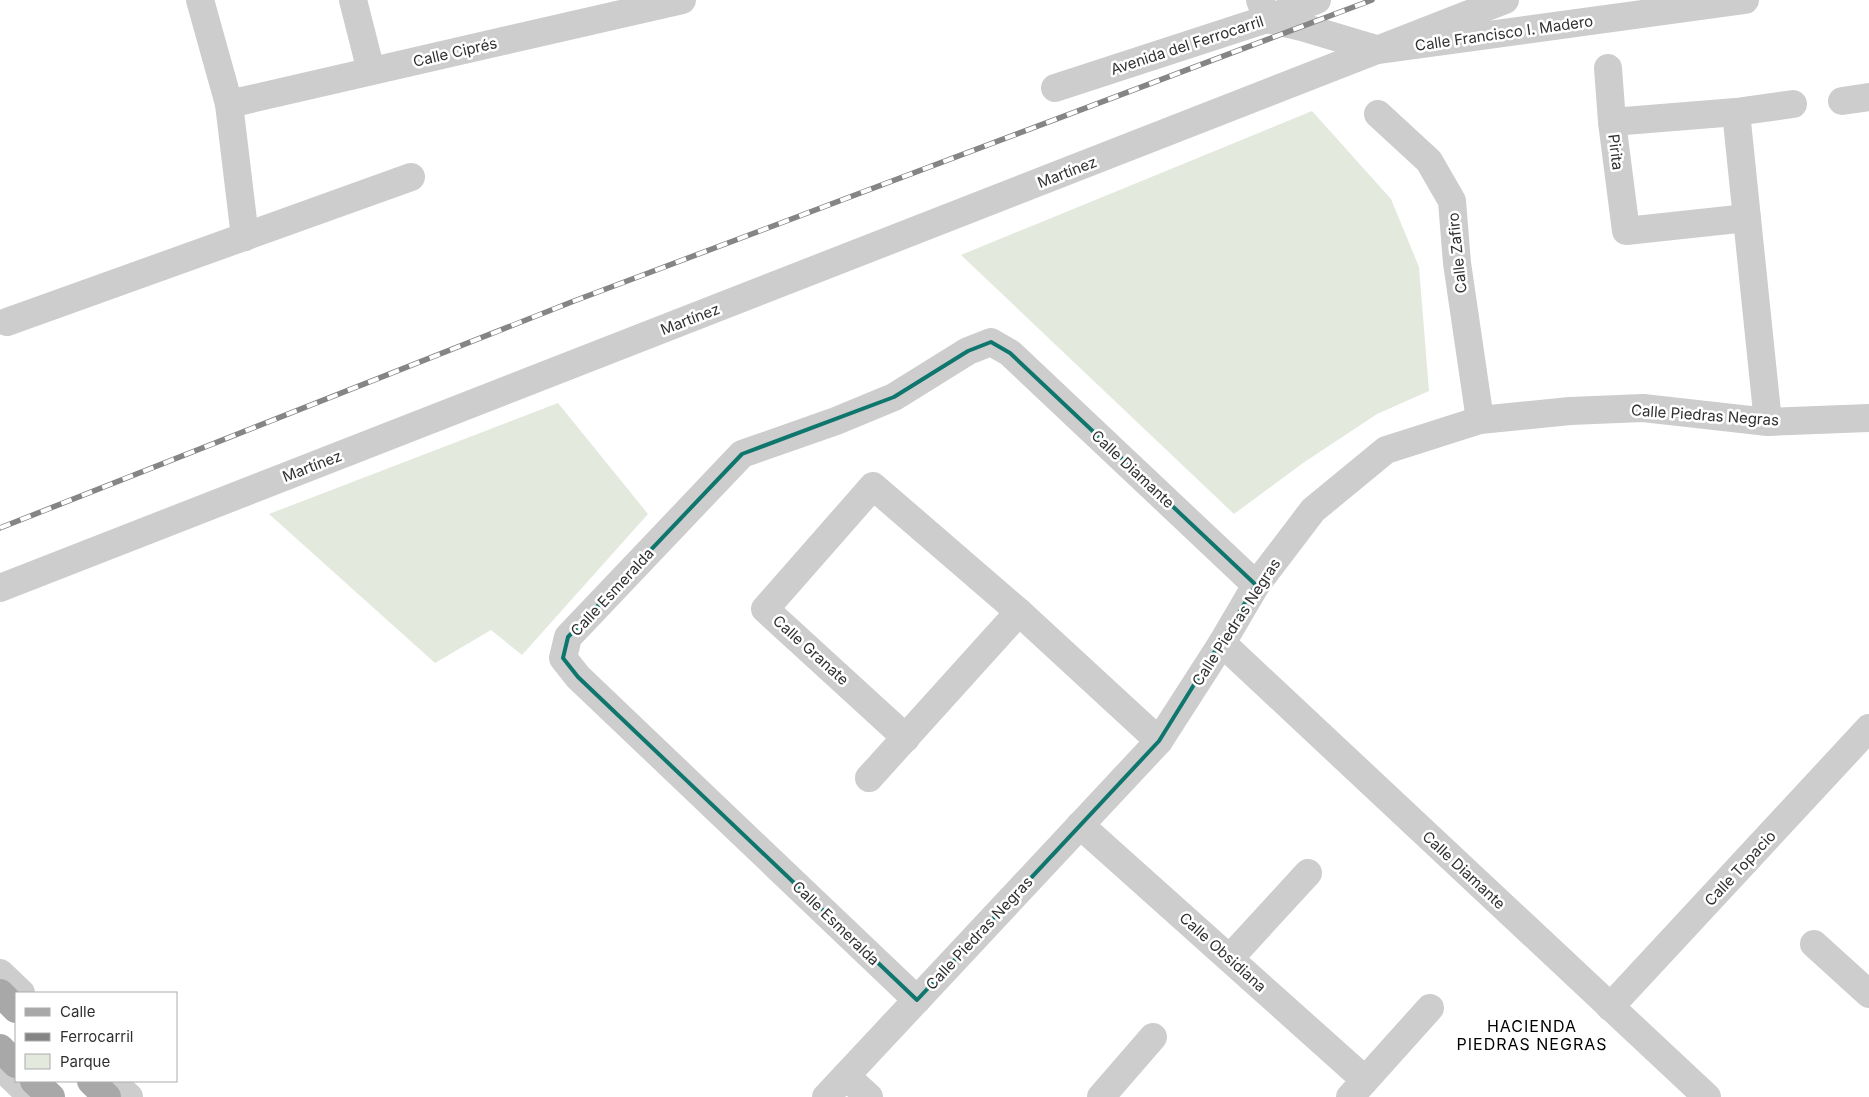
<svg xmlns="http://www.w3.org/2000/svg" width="1869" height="1097" viewBox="0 0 1869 1097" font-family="Inter,sans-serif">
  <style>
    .green { fill: #e3e9dd }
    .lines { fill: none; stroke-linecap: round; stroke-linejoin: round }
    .minor { stroke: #cdcdcd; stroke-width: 28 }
    .major { stroke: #a8a8a8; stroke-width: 28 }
    .rail-casing { stroke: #858585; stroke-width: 5.5 }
    .rail { stroke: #fff; stroke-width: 4; stroke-dasharray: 11; stroke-linecap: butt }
    .marked { fill: none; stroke: #0f766e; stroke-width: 4; stroke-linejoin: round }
    .labels { text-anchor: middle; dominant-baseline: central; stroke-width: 5; stroke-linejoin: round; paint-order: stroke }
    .street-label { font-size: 15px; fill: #303030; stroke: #fff }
    .neighbourhood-label { font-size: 16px; letter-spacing: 1px; fill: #000; stroke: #fff }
  </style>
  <rect width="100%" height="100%" fill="#fff"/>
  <g class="green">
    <polygon points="1312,111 1391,199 1419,267 1429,391 1377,414 1303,463 1234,514 961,255"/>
    <polygon points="558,403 648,514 522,655 491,630 435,663 269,514"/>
  </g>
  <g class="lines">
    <g class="minor">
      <polyline points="200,0 229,104 245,237"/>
      <polyline points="353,0 371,71"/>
      <polyline points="1260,0 1267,19 1302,27 1379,50 1745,0"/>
      <polyline points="1608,68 1612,122 1626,231 1747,218"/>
      <polyline points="1055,88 1267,19 1317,0"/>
      <polyline points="1842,101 1869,97"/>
      <polyline points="229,104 682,0"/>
      <polyline points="1736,112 1768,422"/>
      <polyline points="1378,114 1429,161 1452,201 1457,263 1480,420"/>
      <polyline points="1612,122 1736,112 1793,104"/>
      <polyline points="7,322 411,177"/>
      <polyline points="0,588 1505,0"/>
      <polyline points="1222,643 1707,1097"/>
      <polyline points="906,738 765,609 873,486 1019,612 1159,741"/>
      <polyline points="869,778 1019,612"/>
      <polyline points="1080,825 1365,1080"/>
      <polyline points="1814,944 1869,994"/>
      <polyline points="1230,958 1308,873"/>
      <polyline points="0,973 21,993"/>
      <polyline points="917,1000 578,677 563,658 568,637 742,454 836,421 894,397 968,351 991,342 1010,353 1256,585"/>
      <polyline points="1610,1007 1869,728"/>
      <polyline points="0,1066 32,1097"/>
      <polyline points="846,1076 869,1097"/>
      <polyline points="112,1081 129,1097"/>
      <polyline points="826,1097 1159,741 1222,643 1256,585 1313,510 1386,450 1480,420 1570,411 1643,408 1768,422 1869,418"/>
      <polyline points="1101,1097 1153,1037"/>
      <polyline points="1350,1097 1430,1008"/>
    </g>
    <g class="major">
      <polyline points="0,993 16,1009"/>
      <polyline points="0,1048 16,1064"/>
      <polyline points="34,1081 51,1097"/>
      <polyline points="91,1081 107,1097"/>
    </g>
    <defs>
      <polyline id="rail" points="0,528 574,301 1372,0"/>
    </defs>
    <use href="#rail" class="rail-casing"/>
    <use href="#rail" class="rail"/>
  </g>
  <path class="marked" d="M991 342 1010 353 1256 585 1159 741 917 1000 578 677 563 658 568 637 742 454 894 397 968 351Z"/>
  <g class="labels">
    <g class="street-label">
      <text transform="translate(1504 33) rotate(-8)">Calle Francisco I. Madero</text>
      <text transform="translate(1187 45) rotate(-18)">Avenida del Ferrocarril</text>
      <text transform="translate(455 52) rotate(-13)">Calle Ciprés</text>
      <text transform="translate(1616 152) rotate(83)">Pirita</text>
      <text transform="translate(1067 172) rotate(-21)">Martínez</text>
      <text transform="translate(1457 253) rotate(-96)">Calle Zafiro</text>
      <text transform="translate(690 319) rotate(-21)">Martínez</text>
      <text transform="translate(1705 415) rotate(4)">Calle Piedras Negras</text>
      <text transform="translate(312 466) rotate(-21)">Martínez</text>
      <text transform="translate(1133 469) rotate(43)">Calle Diamante</text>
      <text transform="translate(612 592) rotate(-47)">Calle Esmeralda</text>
      <text transform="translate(1236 622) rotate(-57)">Calle Piedras Negras</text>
      <text transform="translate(811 650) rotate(42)">Calle Granate</text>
      <text transform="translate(1740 868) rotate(-47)">Calle Topacio</text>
      <text transform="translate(1464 870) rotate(43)">Calle Diamante</text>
      <text transform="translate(836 923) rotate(44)">Calle Esmeralda</text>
      <text transform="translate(979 933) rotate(-47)">Calle Piedras Negras</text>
      <text transform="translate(1223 952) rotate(42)">Calle Obsidiana</text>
    </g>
    <g class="neighbourhood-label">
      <text x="1532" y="1026">HACIENDA<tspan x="1532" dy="18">PIEDRAS NEGRAS</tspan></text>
    </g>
  </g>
  <rect x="15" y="992" width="162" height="90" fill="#ffffff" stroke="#acacac"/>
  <rect x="25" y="1008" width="25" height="8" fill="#a8a8a8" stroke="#acacac"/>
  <text x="60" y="1017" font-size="15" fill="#303030">Calle</text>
  <rect x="25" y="1033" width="25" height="8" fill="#858585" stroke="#acacac"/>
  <text x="60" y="1042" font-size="15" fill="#303030">Ferrocarril</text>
  <rect x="25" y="1054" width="25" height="15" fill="#e3e9dd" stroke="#acacac"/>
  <text x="60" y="1067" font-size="15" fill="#303030">Parque</text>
</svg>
